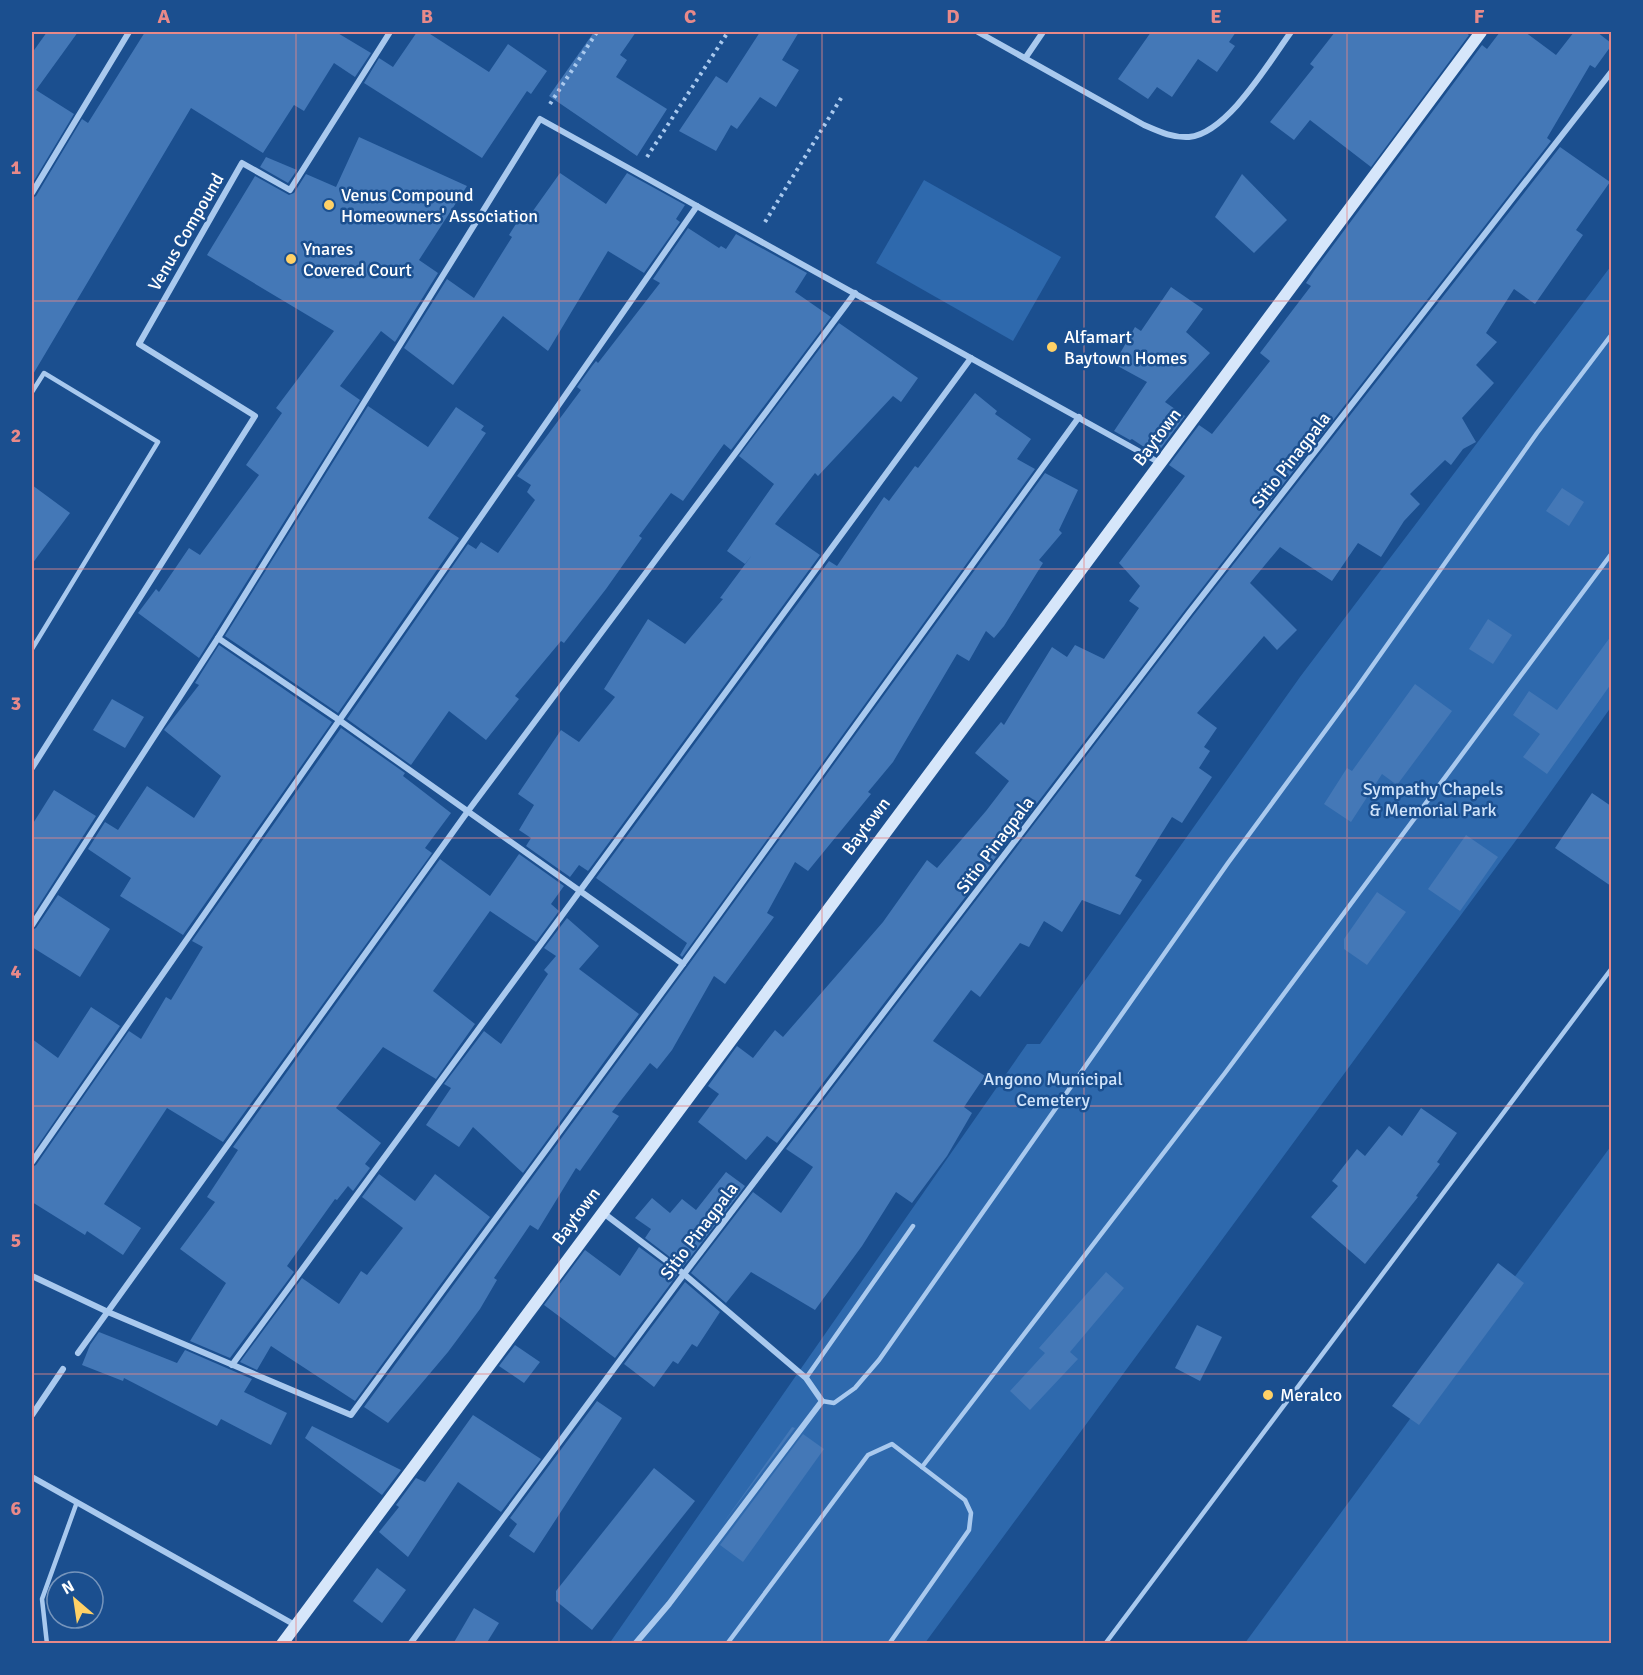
<svg xmlns="http://www.w3.org/2000/svg" width="1643" height="1675" viewBox="0 0 1643 1675" font-family="Signika,sans-serif">
  <style>
    .green { fill: #2e69ad }
    .building { fill: #4478b7 }
    .lines { fill: none; stroke-linecap: round; stroke-linejoin: round }
    .path { stroke: #a9c9ee; stroke-width: 4; stroke-dasharray: 3 4.5; stroke-linecap: butt }
    .service { stroke: #a9c9ee; stroke-width: 4.5 }
    .minor { stroke: #a9c9ee; stroke-width: 6 }
    .secondary { stroke: #d6e6fa; stroke-width: 12 }
    .grid { fill: none; stroke: #e88989; stroke-width: 1.5; stroke-opacity: 0.55 }
    .poi-dot { fill: #ffd166; stroke: #1b4f8f; stroke-width: 2 }
    .labels { text-anchor: middle; dominant-baseline: central; stroke-width: 5; stroke-linejoin: round; paint-order: stroke }
    .poi-label { font-size: 18px; fill: #fff; stroke: #1b4f8f; text-anchor: start }
    .street-label { font-size: 18px; fill: #fff; stroke: #1b4f8f }
    .park-label { font-size: 18px; fill: #cfe3fa; stroke: #1b4f8f }
    .neatline { fill: none; stroke: #e88989; stroke-width: 2 }
    .grid-label { font-size: 20px; text-anchor: middle; font-weight: bold; fill: #e88989 }
  </style>
  <rect width="100%" height="100%" fill="#1b4f8f"/>
  <g class="green">
    <polygon points="924,180 1061,257 1013,341 876,263"/>
    <polygon points="1611,266 1611,707 1525,828 925,1643 609,1644 1027,1044 1040,1044 1300,677"/>
    <polygon points="1611,1146 1611,1643 1245,1643"/>
  </g>
  <g class="building">
    <polygon points="47,32 78,32 36,90 74,114 32,184 32,53"/>
    <polygon points="145,32 336,32 371,53 355,77 334,63 304,111 294,105 263,153 191,108 32,376 32,198 36,196 82,119 88,123"/>
    <polygon points="417,32 427,32 489,72 508,44 547,71 531,94 527,91 482,158 364,83 379,58 393,67"/>
    <polygon points="594,32 636,32 620,55 627,60 616,77 667,109 637,156 549,96"/>
    <polygon points="760,32 799,32 782,60 799,70 776,107 760,97 737,129 731,125 716,151 679,131 716,76 727,83"/>
    <polygon points="1151,32 1236,32 1229,42 1235,46 1217,72 1198,59 1172,97 1157,87 1148,99 1118,79"/>
    <polygon points="1335,32 1465,32 1469,35 1371,167 1310,120 1294,140 1270,122 1314,67 1310,64"/>
    <polygon points="1500,32 1525,32 1556,55 1574,32 1597,32 1611,43 1611,46 1595,68 1590,65 1547,138 1551,141 1185,610 777,1143 767,1136 746,1160 698,1122 719,1094 708,1086 737,1046 753,1058 775,1030 783,1037 883,922 927,860 937,868 986,811 1009,781 975,753 1001,722 1004,725 1052,647 1067,657 1075,645 1104,659 1139,608 1129,601 1140,586 1119,563 1185,476 1169,465 1199,425 1212,434 1270,361 1260,353 1311,286 1306,283 1314,271 1482,45 1487,49"/>
    <polygon points="359,137 467,186 419,260 438,273 395,342 381,331 340,386 360,400 199,658 138,613 156,589 159,592 189,548 200,555 259,475 246,465 282,413 276,408 334,331 207,255 255,176 289,195 294,193 306,174 336,187"/>
    <polygon points="1560,147 1610,182 1576,230 1583,235 1535,304 1514,289 1486,333 1497,342 1476,365 1494,383 1462,418 1476,442 1463,449 1451,465 1445,460 1410,494 1420,504 1404,521 1381,557 1358,543 1332,581 1280,547 1250,583 1297,630 1277,650 1264,636 1197,713 1217,728 1204,747 1210,751 1199,768 1212,777 1182,823 1172,817 1135,876 1142,880 1120,915 1082,900 1062,932 1044,921 1029,947 1020,943 980,997 971,990 933,1041 985,1076 964,1107 972,1113 947,1156 912,1203 896,1192 862,1246 815,1310 751,1272 726,1303 691,1273 753,1192 781,1213 813,1167 786,1149 1193,616"/>
    <polygon points="266,157 297,170 288,183 260,167"/>
    <polygon points="560,173 606,204 627,173 685,205 676,219 680,222 644,273 608,251 548,351 503,316 453,385 404,348 447,279 474,298 512,237 509,235 524,211 530,215"/>
    <polygon points="1242,174 1287,220 1254,253 1215,217"/>
    <polygon points="688,228 719,248 721,246 726,249 736,234 807,273 795,292 831,317 731,450 724,444 683,501 671,493 639,536 642,538 606,589 564,643 561,641 515,696 519,699 486,740 449,711 411,765 347,719 468,544 476,549 481,542 498,553 535,500 527,492 531,485 517,476 581,390 577,387 592,366 596,361 598,363 660,283 653,279"/>
    <polygon points="1171,287 1203,309 1186,332 1210,353 1165,402 1185,416 1156,455 1132,439 1130,440 1114,431 1147,382 1114,364 1135,327 1141,331"/>
    <polygon points="839,323 918,378 901,402 893,396 818,476 815,473 775,524 820,555 588,871 579,865 570,877 526,846 531,838 519,830 534,805 518,794 561,730 579,742 615,697 604,689 648,619 685,644 723,599 720,598 752,555 745,564 727,551 774,484 739,456"/>
    <polygon points="975,393 997,411 995,414 1031,439 1017,459 1035,469 682,957 680,955 687,943 596,878 829,561 837,566 884,497 889,501 915,466 918,468"/>
    <polygon points="368,406 428,447 456,407 484,426 481,430 486,433 428,518 459,538 338,713 225,636"/>
    <polygon points="1045,473 1078,490 1059,530 1062,533 1039,560 1043,563 1004,626 994,638 986,631 969,661 957,654 893,762 868,792 871,794 808,871 795,862 767,913 774,917 725,984 714,976 672,1050 657,1069 650,1063 612,1112 619,1116 580,1171 576,1168 538,1230 530,1225 494,1278 497,1280 480,1309 448,1352 388,1423 364,1407 687,967"/>
    <polygon points="32,485 70,513 32,564"/>
    <polygon points="1562,488 1584,502 1569,526 1546,511"/>
    <polygon points="1488,619 1512,635 1493,664 1469,649"/>
    <polygon points="1611,636 1611,684 1547,774 1523,757 1540,734 1513,715 1529,691 1557,710"/>
    <polygon points="219,645 332,722 183,935 120,896 131,878 88,849 105,822 118,830 147,786 194,818 221,776 164,730 199,685 195,683"/>
    <polygon points="1415,684 1452,711 1397,785 1382,774 1351,822 1324,804 1347,768 1352,771"/>
    <polygon points="112,699 144,717 125,748 93,730"/>
    <polygon points="341,728 405,773 403,776 451,813 425,848 432,853 223,1142 167,1108 104,1204 141,1228 123,1255 87,1231 85,1235 32,1202 32,1167 36,1165 129,1031 141,1039 166,997 171,1000 203,947 192,941"/>
    <polygon points="54,790 96,816 32,916 32,825"/>
    <polygon points="1592,793 1611,806 1611,886 1555,848"/>
    <polygon points="1466,835 1498,857 1460,911 1428,889"/>
    <polygon points="519,854 564,886 551,904 559,911 536,942 490,911 433,991 475,1024 436,1079 383,1047 336,1108 381,1143 365,1164 370,1168 353,1191 348,1186 337,1200 335,1199 287,1266 294,1272 230,1358 190,1341 226,1283 180,1249 215,1202 207,1197 238,1150 233,1147 440,859 490,896"/>
    <polygon points="1377,892 1406,912 1367,965 1344,949 1344,939"/>
    <polygon points="58,895 110,929 80,977 32,947 32,930 36,928"/>
    <polygon points="567,918 599,946 579,969 639,1014 523,1173 473,1127 459,1147 426,1125 451,1088 444,1084 484,1031 501,1044 548,974 544,970 556,956 544,948"/>
    <polygon points="91,1007 120,1026 32,1154 32,1039 58,1058"/>
    <polygon points="1421,1108 1457,1133 1437,1162 1440,1164 1416,1196 1418,1197 1365,1264 1311,1217 1338,1186 1332,1181 1357,1149 1365,1156 1389,1126 1402,1136"/>
    <polygon points="726,1172 745,1186 683,1267 645,1238 651,1229 635,1218 652,1198 670,1213 682,1199 696,1210"/>
    <polygon points="379,1174 415,1201 435,1174 490,1217 355,1401 271,1346 257,1370 240,1362 302,1278 339,1304 361,1271 367,1275 403,1228 362,1197"/>
    <polygon points="639,1247 677,1275 615,1358 544,1305 585,1250 620,1276"/>
    <polygon points="1498,1263 1524,1283 1419,1425 1392,1406"/>
    <polygon points="1106,1272 1124,1288 1070,1352 1078,1359 1030,1410 1010,1391 1045,1353 1039,1348"/>
    <polygon points="685,1282 720,1312 697,1347 692,1344 678,1364 673,1361 654,1387 624,1364"/>
    <polygon points="1197,1325 1222,1337 1200,1381 1175,1368"/>
    <polygon points="99,1332 177,1363 185,1350 252,1379 244,1392 287,1413 271,1445 221,1419 217,1426 124,1378 123,1381 82,1365 90,1345"/>
    <polygon points="515,1345 540,1362 524,1383 499,1366"/>
    <polygon points="597,1401 622,1418 534,1553 509,1536 517,1524 510,1518"/>
    <polygon points="473,1415 541,1459 501,1512 458,1482 408,1557 379,1532 399,1507 396,1505 416,1478 425,1482"/>
    <polygon points="312,1426 401,1470 382,1495 305,1438"/>
    <polygon points="792,1427 795,1428 721,1526"/>
    <polygon points="803,1434 824,1449 743,1562 720,1545"/>
    <polygon points="654,1468 695,1501 592,1630 556,1601 556,1591"/>
    <polygon points="377,1568 406,1590 382,1623 353,1601"/>
    <polygon points="474,1608 499,1623 486,1644 453,1644"/>
  </g>
  <g class="lines">
    <g class="path">
      <polyline points="550,104 597,32"/>
      <polyline points="647,157 728,32"/>
      <polyline points="765,222 843,95"/>
    </g>
    <g class="service">
      <polyline points="32,392 44,373 158,442 32,649"/>
      <polyline points="806,1378 913,1226"/>
      <polyline points="822,1401 834,1403 855,1388 879,1360 1228,863 1356,689 1537,433 1612,334"/>
      <polyline points="922,1467 1225,1073 1612,553"/>
      <polyline points="47,1644 42,1599 77,1502"/>
      <polyline points="727,1644 868,1455 892,1444 965,1500 971,1513 969,1530 889,1644"/>
      <polyline points="1105,1644 1612,968"/>
    </g>
    <g class="minor">
      <path d="M978 32 1144 125C1158 131 1172 138 1189 137 1228 133 1269 62 1291 32"/>
      <polyline points="1026,57 1043,32"/>
      <polyline points="32,193 129,32"/>
      <polyline points="218,638 339,720 683,964"/>
      <polyline points="32,768 255,416 139,344 242,163 290,190 390,32"/>
      <polyline points="32,925 218,638 540,119 1160,463"/>
      <polyline points="32,1162 697,206"/>
      <polyline points="602,1212 684,1274 806,1378 822,1401 669,1604 635,1644"/>
      <polyline points="32,1276 108,1312 351,1415 683,964 1079,417"/>
      <polyline points="78,1353 468,811 855,293"/>
      <polyline points="232,1365 971,358"/>
      <polyline points="32,1415 63,1369"/>
      <polyline points="32,1477 295,1625"/>
      <polyline points="410,1644 684,1274 1189,613 1612,71"/>
    </g>
    <polyline class="secondary" points="282,1644 1481,32"/>
  </g>
  <path class="grid" d="M296 32V1644M559 32V1644M822 32V1644M1084 32V1644M1347 32V1644M32 301H1612M32 569H1612M32 838H1612M32 1106H1612M32 1374H1612"/>
  <g class="poi-dot">
    <circle cx="329" cy="205" r="6"/>
    <circle cx="291" cy="259" r="6"/>
    <circle cx="1052" cy="347" r="6"/>
    <circle cx="1268" cy="1395" r="6"/>
  </g>
  <g class="labels">
    <g class="poi-label">
      <text x="341" y="195">Venus Compound<tspan x="341" dy="21">Homeowners' Association</tspan></text>
      <text x="303" y="249">Ynares<tspan x="303" dy="21">Covered Court</tspan></text>
      <text x="1064" y="337">Alfamart<tspan x="1064" dy="21">Baytown Homes</tspan></text>
      <text x="1280" y="1395">Meralco</text>
    </g>
    <g class="street-label">
      <text transform="translate(186 232) rotate(-60)">Venus Compound</text>
      <text transform="translate(1157 437) rotate(-53)">Baytown</text>
      <text transform="translate(1291 460) rotate(-52)">Sitio Pinagpala</text>
      <text transform="translate(866 826) rotate(-53)">Baytown</text>
      <text transform="translate(995 845) rotate(-53)">Sitio Pinagpala</text>
      <text transform="translate(576 1216) rotate(-53)">Baytown</text>
      <text transform="translate(699 1231) rotate(-53)">Sitio Pinagpala</text>
    </g>
    <g class="park-label">
      <text x="1433" y="789">Sympathy Chapels<tspan x="1433" dy="21">&amp; Memorial Park</tspan></text>
      <text x="1053" y="1079">Angono Municipal<tspan x="1053" dy="21">Cemetery</tspan></text>
    </g>
  </g>
  <rect width="1643" height="1675" fill="none" stroke="#1b4f8f" stroke-width="66"/>
  <g transform="translate(75 1600) rotate(331)"><circle r="28" fill="#1b4f8f" stroke="#7695bc" stroke-width="1.5"/>
  <path d="M0-4.5L10 22L0 15L-10 22Z" fill="#ffd166"/>
  <text y="-9" font-size="16" font-weight="bold" text-anchor="middle" fill="#ffffff">N</text>
  </g>
  <rect x="33" y="33" width="1577" height="1609" class="neatline"/>
  <g class="grid-label">
    <text x="164" y="23">A</text>
    <text x="427" y="23">B</text>
    <text x="690" y="23">C</text>
    <text x="953" y="23">D</text>
    <text x="1216" y="23">E</text>
    <text x="1479" y="23">F</text>
    <text x="16" y="174">1</text>
    <text x="16" y="442">2</text>
    <text x="16" y="710">3</text>
    <text x="16" y="978">4</text>
    <text x="16" y="1247">5</text>
    <text x="16" y="1515">6</text>
  </g>
</svg>
